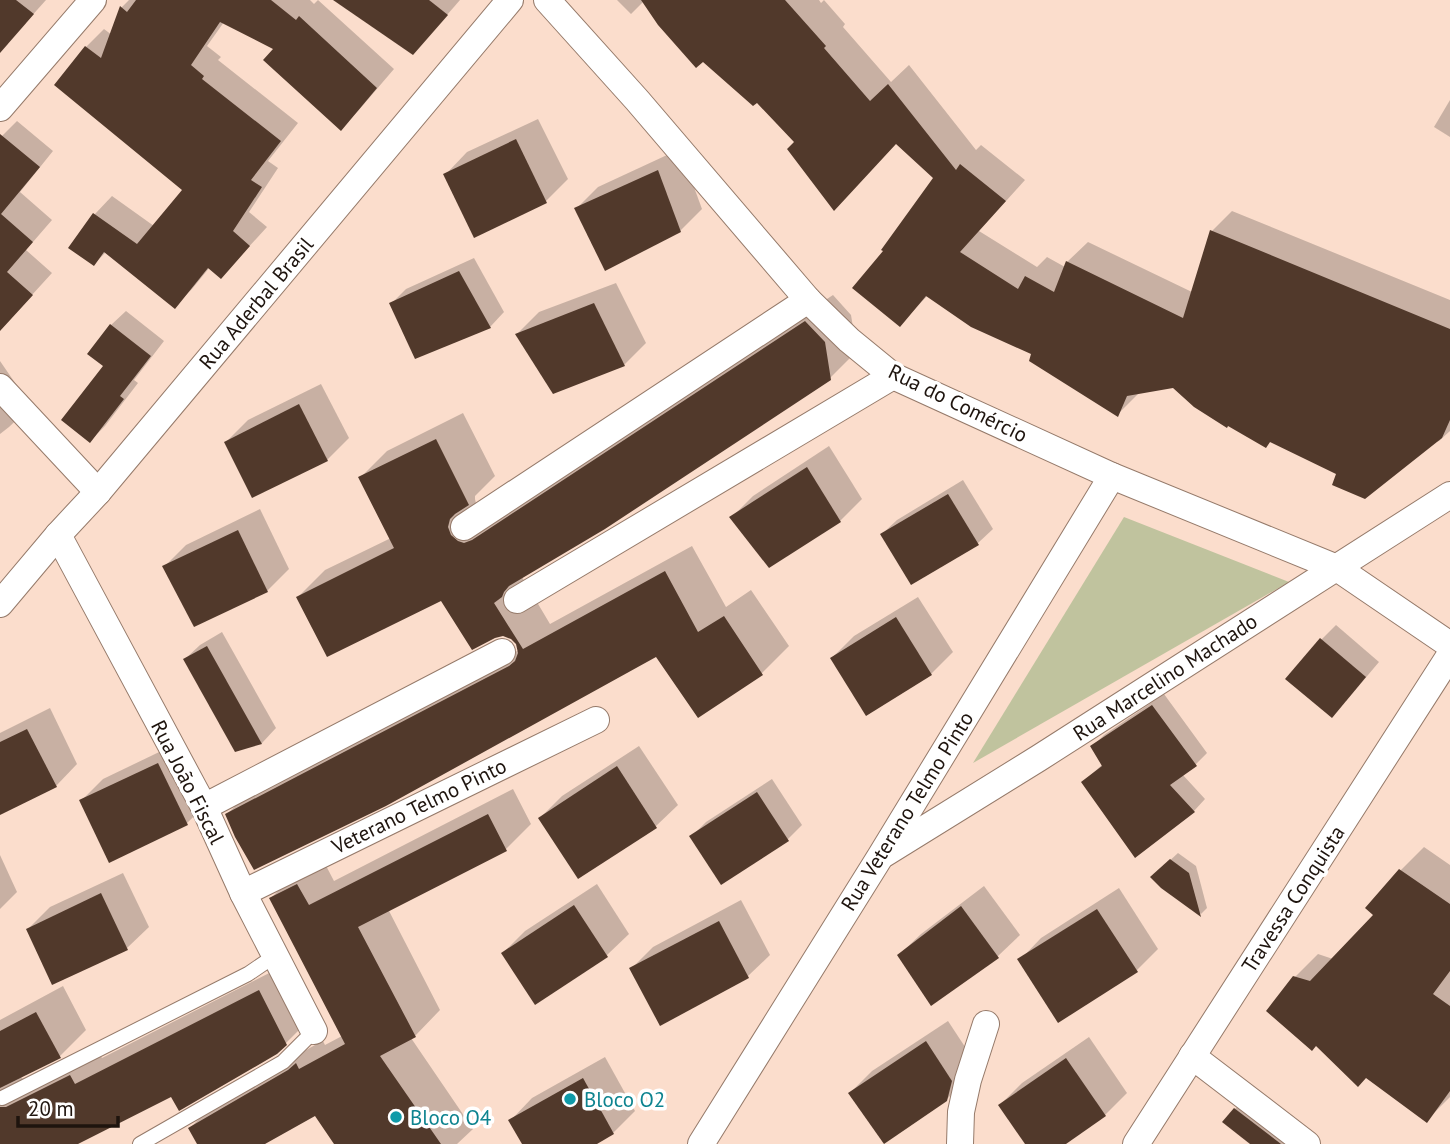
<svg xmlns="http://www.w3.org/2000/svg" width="1450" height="1144" viewBox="0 0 1450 1144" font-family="'PT Sans',sans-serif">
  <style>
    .green { fill: #c0c39e }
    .shadow { fill: #0003 }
    .building { fill: #51392b }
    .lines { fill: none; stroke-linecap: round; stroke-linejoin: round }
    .lane-casing { stroke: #957a6a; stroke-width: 16 }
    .street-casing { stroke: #957a6a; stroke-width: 28 }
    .lane { stroke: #fff; stroke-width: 14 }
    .street { stroke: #fff; stroke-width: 26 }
    .culture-dot { fill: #0f9aa8; stroke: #fff; stroke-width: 2.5 }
    .labels { text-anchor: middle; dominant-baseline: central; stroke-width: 7; stroke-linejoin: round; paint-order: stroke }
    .street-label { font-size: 21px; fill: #1e140e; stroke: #fff }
    .culture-label { font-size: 21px; fill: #0d838f; stroke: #fff; text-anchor: start }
  </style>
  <rect width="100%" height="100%" fill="#fbddcc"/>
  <polygon class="green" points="1124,517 1289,582 973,763"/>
  <g class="shadow">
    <polygon points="0,0 46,0 20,29 0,44"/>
    <polygon points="129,0 310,0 314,4 318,0 394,69 358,111 341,128 275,48 224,22 207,46 221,57 218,60 298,123 268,161 278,168 249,212 267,227 221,277 210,267 192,289 174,307 106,252 94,264 95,214 112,196 154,226 184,189 86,47 104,29 112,35 122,7"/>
    <polygon points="346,0 460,0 427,38"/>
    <polygon points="617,0 819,0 821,3 824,0 845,24 843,27 891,82 909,65 976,150 981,145 1025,180 979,231 1037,267 1047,257 1065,267 1067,262 1088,242 1192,292 1212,231 1232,211 1450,300 1450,431 1439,441 1338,473 1271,441 1266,446 1173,386 1139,393 1117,415 1034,354 928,295 900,325 885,251 935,177 897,142 796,142 757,101 644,1 631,14"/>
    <polygon points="1450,100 1450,137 1434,127"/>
    <polygon points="538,119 568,179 546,201 446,174 467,152"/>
    <polygon points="17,121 53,151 20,192 52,220 26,250 52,273 0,330 0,138"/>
    <polygon points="680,149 702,209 680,231 576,209 598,187"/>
    <polygon points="474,258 504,312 490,327 391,304 406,289"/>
    <polygon points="616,283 646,343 624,365 554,391 517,334 539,312"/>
    <polygon points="833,295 851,315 857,351 830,378 522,577 550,624 692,546 726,607 751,590 789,646 762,673 698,716 657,655 227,814 254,788 519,650 518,645 512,638 441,598 298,597 325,570 391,538 360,478 387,451 463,413 495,476 475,496 475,499 477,508 501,514"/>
    <polygon points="126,311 164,341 134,380 138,383 105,426 90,441 105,366 111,325"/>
    <polygon points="0,361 31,406 9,427 0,434"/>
    <polygon points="321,384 349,438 327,460 226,442 248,420"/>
    <polygon points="829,446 862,499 840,521 732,517 753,496"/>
    <polygon points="963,480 993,529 978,543 912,583 882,534 897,520"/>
    <polygon points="260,509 289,569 267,591 164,567 186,545"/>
    <polygon points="918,597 953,652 931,674 832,658 854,636"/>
    <polygon points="1336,625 1379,662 1346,701 1321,640"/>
    <polygon points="222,632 276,728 262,743 236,750 185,659 200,645"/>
    <polygon points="1164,694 1207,753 1195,765 1182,774 1205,799 1194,811 1136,855 1083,782 1103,764 1092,747 1104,735"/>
    <polygon points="50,708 77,764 56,786 0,813 0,733"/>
    <polygon points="180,742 209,802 187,823 110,861 81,801 103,779"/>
    <polygon points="639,746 678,805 656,826 579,876 540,818 562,796"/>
    <polygon points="772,779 802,825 788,839 691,837 706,822"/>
    <polygon points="513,789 531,824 506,849 388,909 440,1010 415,1036 411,1038 473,1129 457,1144 336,1144 316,1114 262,1144 199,1144 190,1128 216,1102 315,1045 322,1039 325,1045 342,1036 271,898 296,873 323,860 334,881"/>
    <polygon points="1424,847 1450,865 1450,1097 1427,1120 1295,977 1318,954 1333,959 1376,914 1401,870"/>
    <polygon points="1178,853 1196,866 1207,908 1201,914 1152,877"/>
    <polygon points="0,855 17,892 0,909"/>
    <polygon points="123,873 149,927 127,948 28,929 50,907"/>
    <polygon points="597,884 629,934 607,955 535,1003 503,953 525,931"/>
    <polygon points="984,886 1020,935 998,956 899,955 921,934"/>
    <polygon points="1119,888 1158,949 1137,970 1020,960 1041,938"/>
    <polygon points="741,900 770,955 748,976 661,1024 631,969 653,947"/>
    <polygon points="285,965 312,1017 276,1053 172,1094 74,1144 0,1144 0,1020 63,986 86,1030 60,1056 20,1076 24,1080 97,1049 102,1058"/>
    <polygon points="948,1021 973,1059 968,1078 946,1100 850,1093 872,1071"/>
    <polygon points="1089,1037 1127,1093 1105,1115 1063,1144 1027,1144 1000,1105 1022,1083"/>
    <polygon points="605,1057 635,1111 613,1133 593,1144 524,1144 511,1120 532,1098"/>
    <polygon points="1249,1094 1291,1144 1253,1144 1235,1109"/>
  </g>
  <g class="building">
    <polygon points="0,0 16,0 34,14 0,53"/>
    <polygon points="136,0 271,0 296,20 299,16 377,88 341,131 263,60 273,49 220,22 191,65 204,76 202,79 281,141 251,180 262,187 233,231 250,246 221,279 208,268 175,309 104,252 94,266 68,248 93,213 137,244 182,190 54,85 85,46 101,58 120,6 127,12"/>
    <polygon points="333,0 429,0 448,15 413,55"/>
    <polygon points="641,0 785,0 826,46 824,48 870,101 888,84 956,170 960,164 1006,201 960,252 1018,289 1025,276 1054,292 1066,261 1183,318 1210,230 1450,329 1450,420 1442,438 1365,499 1332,485 1336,474 1270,442 1266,448 1228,426 1227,428 1194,407 1173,388 1127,396 1118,417 1029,361 1031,354 971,327 926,296 900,327 852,288 883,251 881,250 933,178 896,144 834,211 787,149 794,142 757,103 753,106 703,62 696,68 658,25"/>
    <polygon points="0,134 40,167 1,214 33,242 7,272 33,295 0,331"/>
    <polygon points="516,139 547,203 474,238 443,174"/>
    <polygon points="658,170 681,232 605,271 574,208"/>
    <polygon points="459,271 491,328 415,359 389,303"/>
    <polygon points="594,303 625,366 553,394 515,334"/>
    <polygon points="805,321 825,342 831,380 605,529 509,586 504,592 502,597 494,603 523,649 665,571 698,632 724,616 763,675 698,718 656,657 386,806 254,870 235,837 225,814 509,666 515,661 518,653 516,644 511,639 503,636 495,638 472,650 441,601 327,657 296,597 394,548 358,477 436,439 469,505 455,514 450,519 448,527 451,535 458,541 464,543 472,540"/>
    <polygon points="110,324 151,356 120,396 124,399 90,443 61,420 103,366 87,354"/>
    <polygon points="299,404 328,461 252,498 224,442"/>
    <polygon points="807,467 841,522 769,568 729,517"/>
    <polygon points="948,494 979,545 911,585 880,534"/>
    <polygon points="238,530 268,592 194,627 162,566"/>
    <polygon points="896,617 932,675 866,716 830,658"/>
    <polygon points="1320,638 1366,677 1332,718 1285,679"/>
    <polygon points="207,646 262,744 235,752 183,659"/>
    <polygon points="1152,705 1197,766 1170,785 1195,812 1135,858 1081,782 1102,766 1090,746"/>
    <polygon points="27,729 57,787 0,815 0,742"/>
    <polygon points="158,763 188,825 109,863 79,800"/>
    <polygon points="617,766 657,828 578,879 538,818"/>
    <polygon points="757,792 789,841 721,885 689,836"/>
    <polygon points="488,814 507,851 358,927 416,1037 380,1056 441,1144 334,1144 315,1116 265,1144 197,1144 188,1128 288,1070 296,1063 299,1069 345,1044 269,898 297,884 309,905"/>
    <polygon points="1170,859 1189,873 1201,917 1161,888 1150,877"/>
    <polygon points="1399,869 1450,904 1450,971 1433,994 1450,1006 1450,1091 1427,1123 1366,1078 1358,1087 1316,1046 1312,1051 1266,1011 1293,976 1310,981 1373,915 1365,908"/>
    <polygon points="101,893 128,950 52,985 26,929"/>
    <polygon points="574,905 608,957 535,1005 501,953"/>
    <polygon points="961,906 999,958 931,1006 897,955"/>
    <polygon points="1097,909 1138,972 1058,1023 1017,959"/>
    <polygon points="719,921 749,978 660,1026 629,968"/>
    <polygon points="259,990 287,1045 277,1054 179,1111 171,1097 78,1144 0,1144 0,1107 6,1107 70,1075 75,1084"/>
    <polygon points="36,1012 61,1058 0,1088 0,1031"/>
    <polygon points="926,1041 952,1081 947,1101 884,1144 848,1093"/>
    <polygon points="1066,1058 1106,1116 1066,1144 1025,1144 998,1105"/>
    <polygon points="583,1078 614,1134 597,1144 522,1144 508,1120"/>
    <polygon points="1234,1108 1281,1144 1250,1144 1222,1122"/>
  </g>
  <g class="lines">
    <defs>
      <g id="lane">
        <polyline points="2,1098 248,974 276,955"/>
        <polyline points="140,1144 283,1062 314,1031"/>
      </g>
      <g id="street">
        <polyline points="547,0 637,100 808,300 849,340 893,376 1112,476 1337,568 1450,645"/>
        <polyline points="0,108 93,0"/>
        <polyline points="0,387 98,492"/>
        <polyline points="464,527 808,300"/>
        <polyline points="58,535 204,807 243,893 314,1031"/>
        <polyline points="517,600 893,376"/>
        <polyline points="0,604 58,535 98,492 510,0"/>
        <polyline points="204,807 502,652"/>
        <polyline points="884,854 1039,758 1450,495"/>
        <polyline points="243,893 596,720"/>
        <polyline points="1192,1056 1307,1144"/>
        <polyline points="701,1144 880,857 1112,476"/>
        <polyline points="960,1144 961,1112 968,1080 986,1024"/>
        <polyline points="1136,1144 1450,655"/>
      </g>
    </defs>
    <use href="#lane" class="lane-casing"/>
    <use href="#street" class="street-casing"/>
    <use href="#lane" class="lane"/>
    <use href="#street" class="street"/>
  </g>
  <g class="culture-dot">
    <circle cx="570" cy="1099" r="7"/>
    <circle cx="396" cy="1117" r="7"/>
  </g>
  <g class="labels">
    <g class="street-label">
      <text transform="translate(256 303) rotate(-50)">Rua Aderbal Brasil</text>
      <text transform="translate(958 403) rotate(26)">Rua do Comércio</text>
      <text transform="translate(1165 677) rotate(-33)">Rua Marcelino Machado</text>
      <text transform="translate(188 782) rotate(63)">Rua João Fiscal</text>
      <text transform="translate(419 806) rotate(-26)">Veterano Telmo Pinto</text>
      <text transform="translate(907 811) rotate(-58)">Rua Veterano Telmo Pinto</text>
      <text transform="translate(1293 899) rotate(-57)">Travessa Conquista</text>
    </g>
    <g class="culture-label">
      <text x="584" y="1099">Bloco O2</text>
      <text x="410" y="1117">Bloco O4</text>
    </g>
  </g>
  <path d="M18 1116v10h100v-10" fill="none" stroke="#1e140e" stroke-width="3.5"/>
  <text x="28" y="1116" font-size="21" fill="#1e140e" stroke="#ffffff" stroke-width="5" paint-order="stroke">20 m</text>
</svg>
